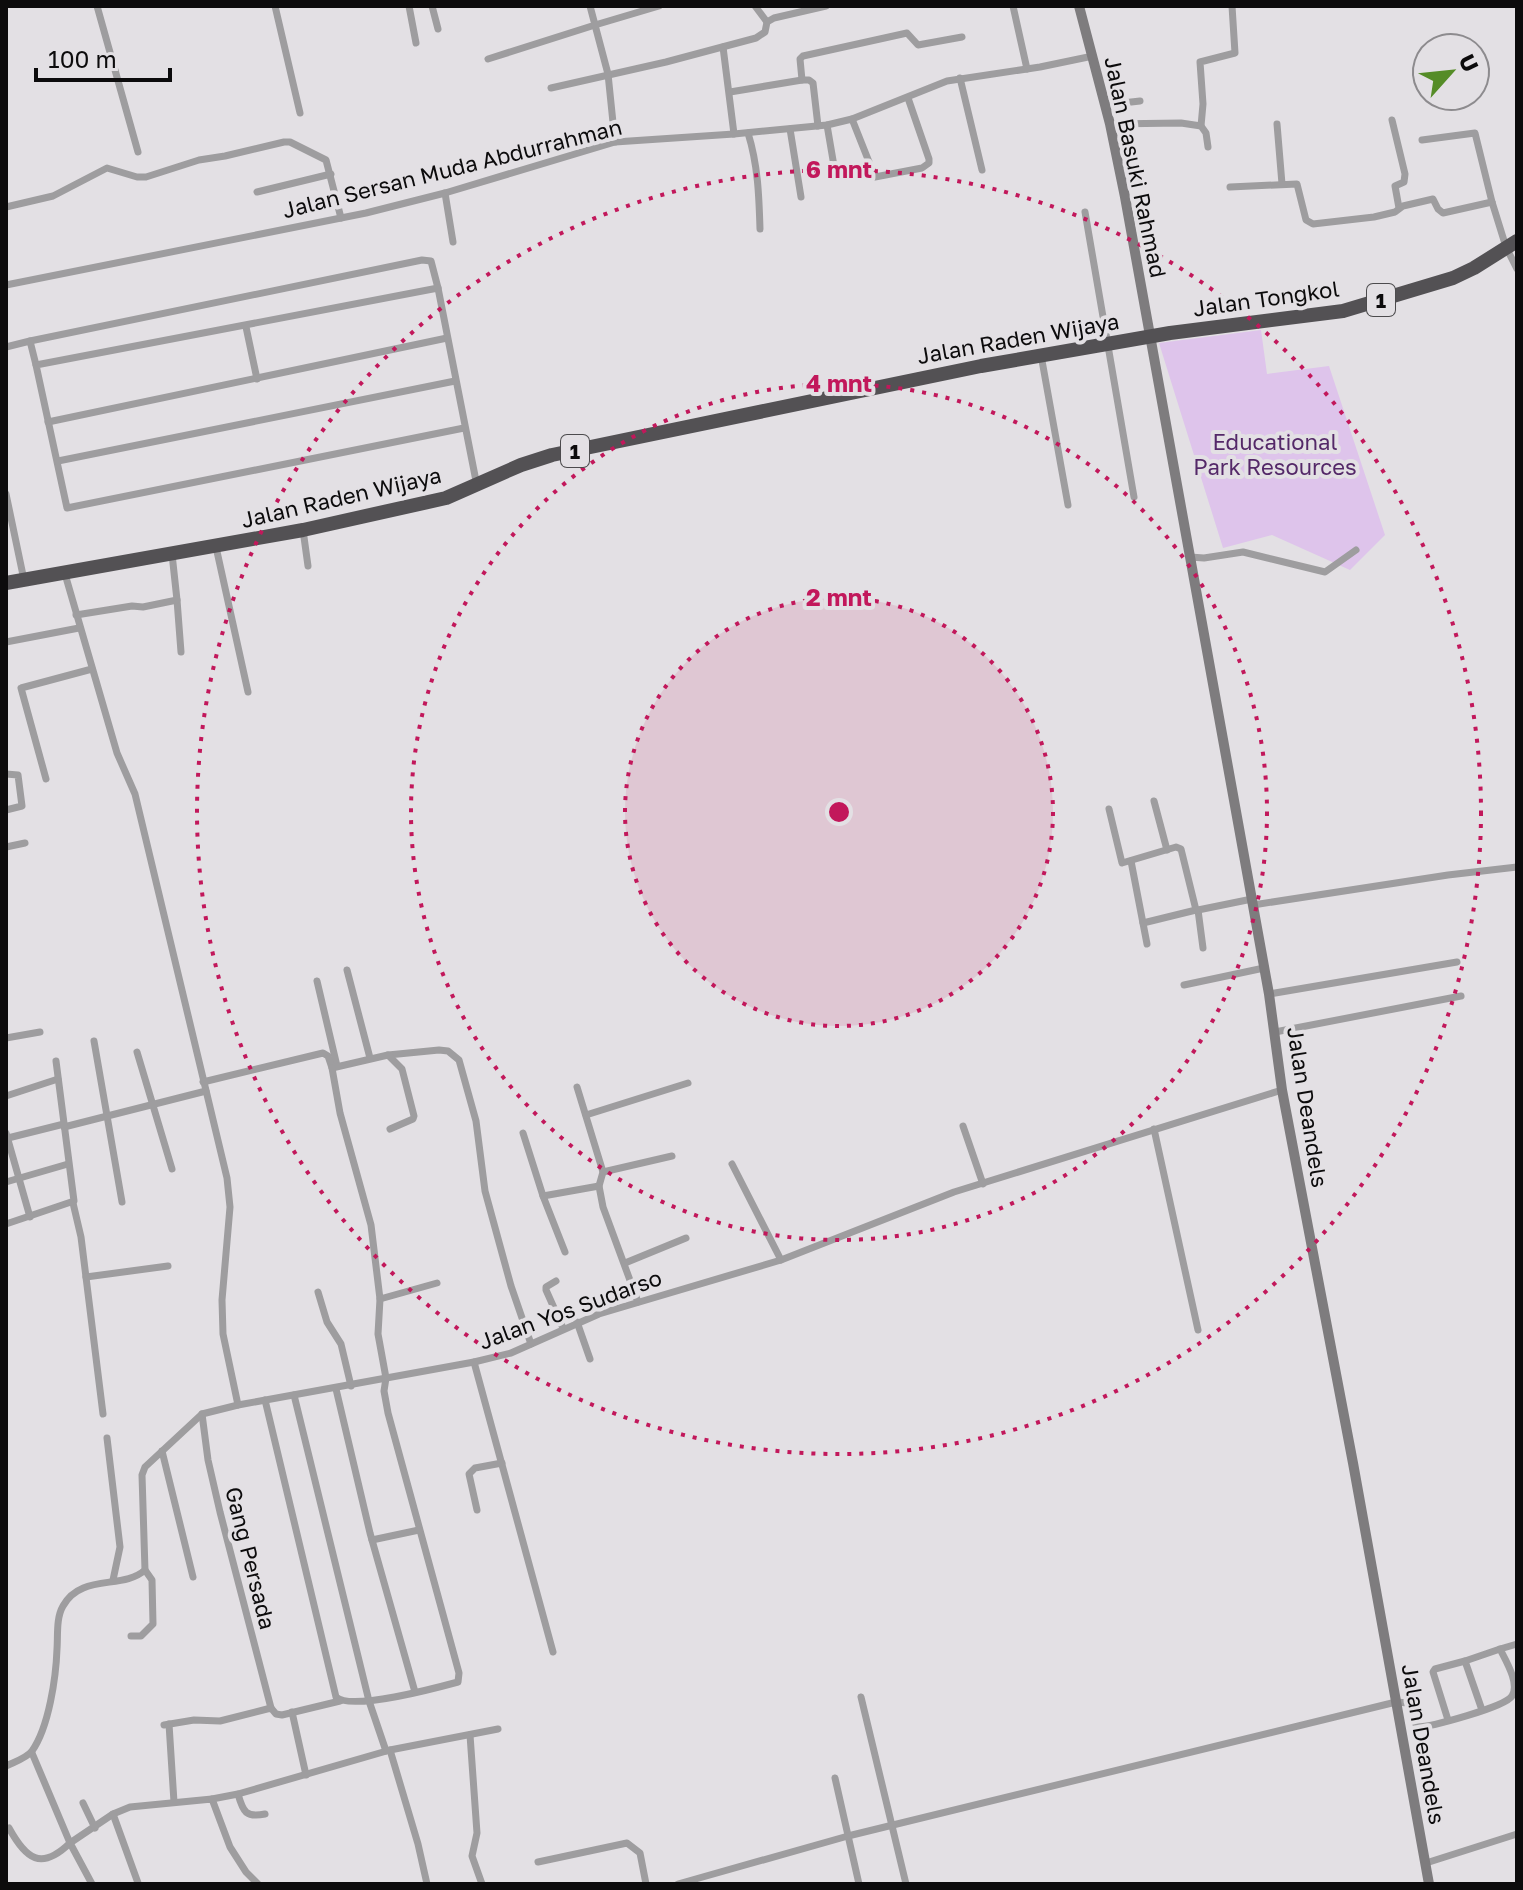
<svg xmlns="http://www.w3.org/2000/svg" width="1523" height="1890" viewBox="0 0 1523 1890" font-family="'Golos Text',sans-serif">
  <style>
    .green { fill: #dec4eb }
    .lines { fill: none; stroke-linecap: round; stroke-linejoin: round }
    .street { stroke: #9e9d9f; stroke-width: 7 }
    .secondary { stroke: #7e7c7e; stroke-width: 10 }
    .highway { stroke: #535154; stroke-width: 14 }
    .ring { fill: none; stroke: #c2185b; stroke-width: 4; stroke-dasharray: 4 8 }
    .labels { text-anchor: middle; dominant-baseline: central; stroke-width: 8; stroke-linejoin: round; paint-order: stroke }
    .shield { fill: #e3e0e4; stroke: #4c4b4d; stroke-width: 2 }
    .shield-label { font-size: 20px; font-weight: bold; fill: #0c0b0c }
    .street-label { font-size: 22px; fill: #0c0b0c; stroke: #e3e0e4 }
    .park-label { font-size: 22px; fill: #542868; stroke: #e3e0e4 }
    .centre { fill: #c2185b; stroke: #e3e0e4; stroke-width: 4 }
    .ring-label { font-size: 24px; text-anchor: middle; font-weight: bold; fill: #c2185b; stroke: #e3e0e4; stroke-width: 8; stroke-linejoin: round; paint-order: stroke }
  </style>
  <rect width="100%" height="100%" fill="#e3e0e4"/>
  <polygon class="green" points="1261,330 1267,374 1329,366 1385,535 1350,570 1272,535 1223,548 1159,343"/>
  <g class="lines">
    <g class="street">
      <polyline points="97,6 138,152"/>
      <polyline points="275,6 300,113"/>
      <polyline points="409,6 416,43"/>
      <polyline points="432,6 438,29"/>
      <polyline points="755,6 767,22"/>
      <polyline points="1013,6 1027,69"/>
      <polyline points="723,47 734,134"/>
      <polyline points="488,59 595,25 590,6"/>
      <polyline points="960,78 982,170"/>
      <polyline points="551,88 666,62 756,38 765,32 767,22 774,18 826,6"/>
      <polyline points="730,92 802,80"/>
      <polyline points="1105,105 1140,101"/>
      <polyline points="852,119 875,177 922,168 929,163 929,159 908,98"/>
      <polyline points="1392,120 1405,174 1404,182 1395,186 1399,208"/>
      <polyline points="1110,124 1181,123 1201,126 1206,133 1208,147"/>
      <polyline points="1277,124 1282,184"/>
      <polyline points="827,125 834,166"/>
      <polyline points="818,126 813,83 809,80 802,80 800,59 803,56 907,33 918,45 962,37"/>
      <polyline points="1201,126 1203,104 1200,62 1235,53 1232,6"/>
      <polyline points="790,129 801,197"/>
      <path d="M748 133C758 165 759 196 760 229"/>
      <polyline points="1422,140 1475,133 1492,202 1506,247 1517,269"/>
      <polyline points="615,142 608,74 595,25 659,6"/>
      <polyline points="1230,187 1297,184 1306,220 1313,224 1374,217 1395,212 1403,206 1433,199 1438,209 1443,213 1492,202"/>
      <polyline points="257,192 331,174"/>
      <polyline points="445,193 453,242"/>
      <polyline points="6,207 53,196 107,168 137,177 146,177 199,160 225,156 284,142 290,142 326,160 341,218"/>
      <polyline points="1085,212 1134,497"/>
      <polyline points="6,285 366,213 445,193 615,142 734,134 827,125 852,119 947,81 1040,67 1093,56"/>
      <polyline points="246,327 257,379"/>
      <polyline points="30,341 422,260 431,261 438,288"/>
      <polyline points="6,347 30,341 36,365"/>
      <polyline points="1041,355 1068,505"/>
      <polyline points="48,422 447,338"/>
      <polyline points="464,428 67,508 36,365 438,288 477,486"/>
      <polyline points="58,461 455,381"/>
      <polyline points="6,494 24,580"/>
      <polyline points="303,530 308,566"/>
      <polyline points="216,547 248,692"/>
      <polyline points="1190,557 1204,558 1243,552 1325,572 1356,550"/>
      <polyline points="65,574 117,753 135,794 227,1178 230,1207 222,1300 223,1334 238,1405"/>
      <polyline points="177,600 181,652"/>
      <polyline points="76,615 132,606 143,607 177,600 172,554"/>
      <polyline points="6,642 79,628"/>
      <polyline points="6,774 18,775 22,806 6,810"/>
      <polyline points="46,779 21,688 92,669"/>
      <polyline points="1154,801 1167,850"/>
      <polyline points="1109,809 1122,863 1176,847 1181,849 1196,910 1198,910 1203,948"/>
      <polyline points="6,847 25,843"/>
      <polyline points="1131,861 1147,944"/>
      <polyline points="1253,905 1448,875 1517,867"/>
      <polyline points="1198,910 1252,899"/>
      <polyline points="1143,923 1196,910"/>
      <polyline points="347,970 370,1058"/>
      <polyline points="317,981 337,1066"/>
      <polyline points="1184,985 1264,968"/>
      <polyline points="1269,994 1457,962"/>
      <polyline points="1275,1032 1461,996"/>
      <polyline points="6,1038 40,1032"/>
      <polyline points="94,1041 122,1202"/>
      <polyline points="137,1052 172,1169"/>
      <polyline points="388,1055 439,1050 448,1051 459,1060 476,1121 485,1191 511,1286 531,1344"/>
      <polyline points="203,1082 323,1053 328,1056 332,1068 388,1055 402,1069 414,1116 413,1119 390,1129"/>
      <polyline points="577,1087 603,1172 599,1186 603,1207 638,1302"/>
      <polyline points="6,1096 58,1079"/>
      <polyline points="586,1115 688,1083"/>
      <polyline points="963,1126 983,1184"/>
      <polyline points="64,1127 206,1091"/>
      <polyline points="1154,1129 1198,1330"/>
      <polyline points="6,1133 30,1217"/>
      <polyline points="523,1133 543,1196"/>
      <polyline points="8,1138 64,1124"/>
      <polyline points="732,1164 781,1260"/>
      <polyline points="603,1172 672,1156"/>
      <polyline points="6,1182 68,1164"/>
      <polyline points="73,1203 81,1237 103,1414"/>
      <polyline points="6,1224 74,1201 56,1061"/>
      <polyline points="565,1252 543,1196 599,1186"/>
      <polyline points="625,1263 686,1238"/>
      <polyline points="86,1277 168,1266"/>
      <polyline points="556,1281 546,1287 546,1290 563,1328"/>
      <polyline points="318,1292 327,1322 341,1344 351,1386"/>
      <polyline points="380,1299 437,1283"/>
      <polyline points="577,1322 590,1359"/>
      <polyline points="474,1362 553,1652"/>
      <polyline points="336,1389 370,1533 415,1692"/>
      <polyline points="294,1395 369,1701 386,1751"/>
      <path d="M265 1400 336 1697C351 1711 436 1688 458 1682L459 1673 388 1413 384 1391 386 1378 378 1334 380 1299 371 1225 340 1113 332 1068"/>
      <polyline points="202,1414 208,1460 220,1512 271,1708"/>
      <polyline points="107,1438 120,1547 113,1580"/>
      <polyline points="162,1451 193,1577"/>
      <polyline points="477,1510 469,1474 475,1468 502,1463"/>
      <polyline points="372,1540 419,1530"/>
      <polyline points="131,1636 141,1636 153,1624 152,1580 145,1570"/>
      <polyline points="861,1697 906,1884"/>
      <polyline points="1482,1710 1465,1661 1500,1649"/>
      <polyline points="292,1712 306,1775"/>
      <polyline points="1448,1720 1433,1672 1435,1669 1465,1661"/>
      <polyline points="169,1724 174,1802"/>
      <polyline points="164,1725 194,1720 220,1721 271,1708 276,1714 282,1715 340,1701"/>
      <polyline points="470,1735 477,1833 472,1856 482,1884"/>
      <polyline points="390,1750 498,1729"/>
      <polyline points="32,1753 70,1843 113,1814 130,1807 212,1799 230,1847 246,1872 258,1884"/>
      <path d="M6 1766C14 1762 27 1758 32 1751 49 1727 56 1677 57 1649 58 1635 56 1618 63 1606 81 1573 123 1590 145 1570L142 1475 145 1467 202 1414 238 1405 474 1362 511 1353 599 1314 781 1260 954 1192 1282 1090"/>
      <polyline points="835,1778 859,1884"/>
      <path d="M238 1794C243 1812 246 1818 265 1814"/>
      <polyline points="212,1799 238,1794 390,1750 418,1844 427,1884"/>
      <polyline points="83,1803 95,1828"/>
      <polyline points="113,1814 138,1883"/>
      <path d="M9 1828C26 1859 41 1871 70 1843L92 1884"/>
      <polyline points="538,1862 627,1843 640,1853 646,1884"/>
      <polyline points="1426,1863 1517,1834"/>
      <path d="M678 1884 848 1836 1396 1702 1408 1703 1417 1727C1431 1727 1505 1707 1512 1696 1520 1684 1506 1661 1500 1649L1517 1644"/>
    </g>
    <polyline class="secondary" points="1079,6 1110,124 1125,197 1269,994 1282,1090 1353,1463 1429,1884"/>
    <polyline class="highway" points="6,583 303,530 446,498 521,465 552,455 981,366 1170,333 1343,311 1453,278 1474,268 1517,241"/>
  </g>
  <circle cx="839" cy="812" r="214" fill="#c2185b" fill-opacity=".12"/>
  <g class="ring">
    <circle cx="839" cy="812" r="214"/>
    <circle cx="839" cy="812" r="428"/>
    <circle cx="839" cy="812" r="642"/>
  </g>
  <g class="labels">
    <g class="shield">
      <rect x="1367" y="284" width="28" height="32" rx="6"/>
      <rect x="561" y="435" width="28" height="32" rx="6"/>
    </g>
    <g class="shield-label">
      <text x="1381" y="300">1</text>
      <text x="575" y="451">1</text>
    </g>
    <g class="street-label">
      <text transform="translate(1136 167) rotate(78)">Jalan Basuki Rahmad</text>
      <text transform="translate(452 168) rotate(-14)">Jalan Sersan Muda Abdurrahman</text>
      <text transform="translate(1266 298) rotate(-8)">Jalan Tongkol</text>
      <text transform="translate(1018 338) rotate(-10)">Jalan Raden Wijaya</text>
      <text transform="translate(341 497) rotate(-13)">Jalan Raden Wijaya</text>
      <text transform="translate(1308 1107) rotate(81)">Jalan Deandels</text>
      <text transform="translate(570 1309) rotate(-20)">Jalan Yos Sudarso</text>
      <text transform="translate(251 1558) rotate(76)">Gang Persada</text>
      <text transform="translate(1424 1744) rotate(80)">Jalan Deandels</text>
    </g>
    <g class="park-label">
      <text x="1275" y="441">Educational<tspan x="1275" dy="25">Park Resources</tspan></text>
    </g>
  </g>
  <circle cx="839" cy="812" r="12" class="centre"/>
  <g class="ring-label">
    <text x="839" y="178">6 mnt</text>
    <text x="839" y="392">4 mnt</text>
    <text x="839" y="606">2 mnt</text>
  </g>
  <rect width="1523" height="1890" fill="none" stroke="#0c0b0c" stroke-width="16"/>
  <g transform="translate(1451 72) rotate(63)"><circle r="38" fill="#e3e0e4" stroke="#8d8b8e" stroke-width="2"/>
  <path d="M0-6L14 30L0 20L-14 30Z" fill="#558c27"/>
  <text y="-12" font-size="22" font-weight="bold" text-anchor="middle" fill="#0c0b0c">U</text>
  </g>
  <path d="M36 68v12h134v-12" fill="none" stroke="#0c0b0c" stroke-width="4"/>
  <text x="48" y="68" font-size="24" fill="#0c0b0c" stroke="#e3e0e4" stroke-width="6" paint-order="stroke">100 m</text>
</svg>
